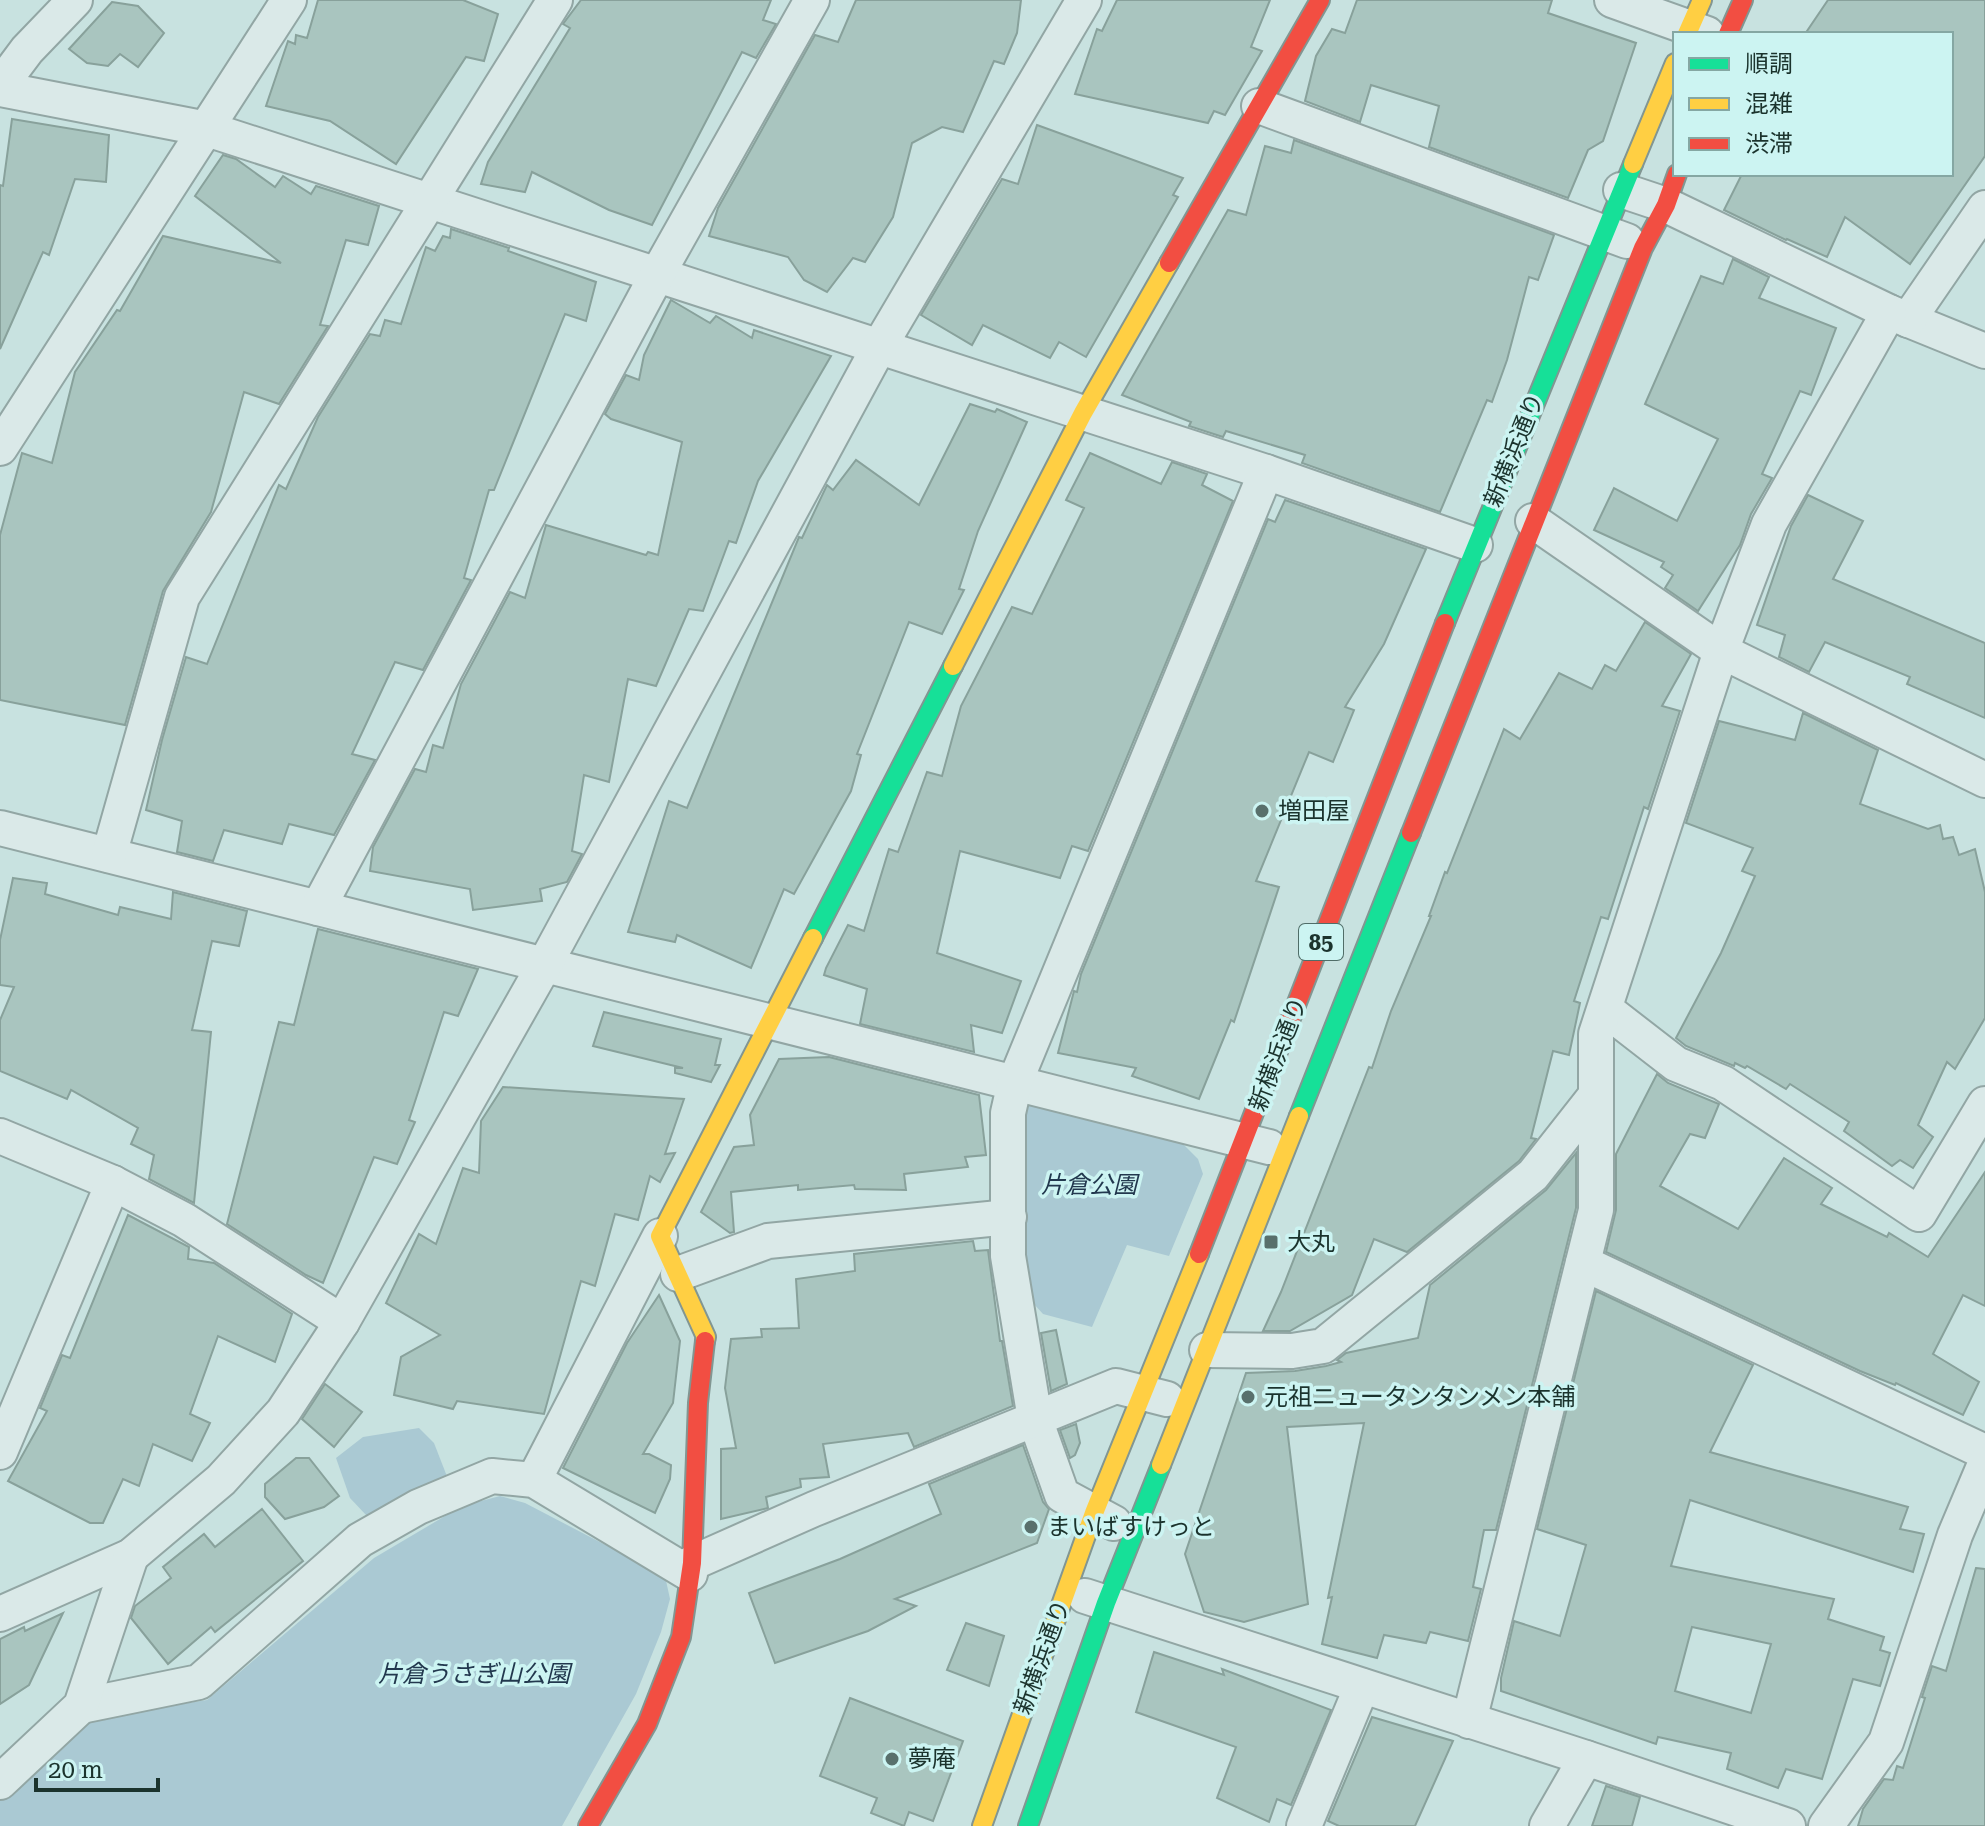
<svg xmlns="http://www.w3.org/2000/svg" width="1985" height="1826" viewBox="0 0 1985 1826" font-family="'Roboto Serif','Noto Sans JP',serif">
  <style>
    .green { fill: #aac9d3 }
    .building { fill: #a9c5bf; stroke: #88a19b; stroke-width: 2; fill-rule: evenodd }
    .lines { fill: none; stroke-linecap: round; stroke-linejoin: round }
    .street-casing { stroke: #92a6a4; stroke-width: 38 }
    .fast-casing { stroke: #829692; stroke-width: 22 }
    .slow-casing { stroke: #829692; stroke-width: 22 }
    .jam-casing { stroke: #829692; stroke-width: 22 }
    .street { stroke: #dae9e8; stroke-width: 34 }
    .fast { stroke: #16e098; stroke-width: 18 }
    .slow { stroke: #ffcf43; stroke-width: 18 }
    .jam { stroke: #f24e42; stroke-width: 18 }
    .poi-dot { fill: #58706c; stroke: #ccf4f2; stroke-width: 3 }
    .labels { text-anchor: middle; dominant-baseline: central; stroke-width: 7; stroke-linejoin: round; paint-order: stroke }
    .shield { fill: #ccf4f2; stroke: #506d68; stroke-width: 2 }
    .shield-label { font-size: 22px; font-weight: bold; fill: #1b332d }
    .street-label { font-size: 24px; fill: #1b332d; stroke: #ccf4f2 }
    .poi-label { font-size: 24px; fill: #1b332d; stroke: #ccf4f2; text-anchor: start }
    .park-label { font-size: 24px; font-style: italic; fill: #22384e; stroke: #ccf4f2 }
  </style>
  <rect width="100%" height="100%" fill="#c8e2e0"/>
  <g class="green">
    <polygon points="1032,1102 1175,1136 1198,1159 1203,1174 1169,1256 1127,1245 1092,1327 1043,1314 1024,1293 1020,1117"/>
    <polygon points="419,1428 434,1443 448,1479 367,1516 350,1498 336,1458 363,1437"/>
    <polygon points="500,1496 525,1503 665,1576 670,1599 661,1632 636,1694 562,1826 0,1826 0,1800 88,1719 207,1700 374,1558 462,1506"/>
  </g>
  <g class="building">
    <polygon points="318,0 463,0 498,14 484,61 466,57 396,164 330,121 266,106 288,41 295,44 296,35 307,38"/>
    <polygon points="581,0 771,0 763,20 776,24 756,58 742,52 652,225 609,210 532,172 525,192 481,184 488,162 570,28 563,24"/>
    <polygon points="856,0 1021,0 1017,33 1004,64 994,61 963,132 942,127 912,143 893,217 865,262 853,258 827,292 804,280 788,257 709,236 718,208 815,35 838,42"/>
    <polygon points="1117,0 1270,0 1251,47 1262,51 1225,115 1214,111 1208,123 1075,94 1097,29 1102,31"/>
    <polygon points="1357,0 1552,0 1548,13 1636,43 1603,141 1588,150 1568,198 1429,147 1439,106 1371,85 1360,122 1305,101 1316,56 1332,29 1345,33"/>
    <polygon points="1828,0 1985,0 1985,156 1910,264 1845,217 1827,257 1787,239 1786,240 1724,210 1742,174 1951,174 1951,34 1805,34"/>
    <polygon points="112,2 138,6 164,33 138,67 120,54 108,66 87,63 69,49"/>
    <polygon points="12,119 109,135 106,182 75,179 49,255 43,252 0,349 0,185 3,186"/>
    <polygon points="1037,125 1183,178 1173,195 1178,197 1086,357 1059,342 1050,358 983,325 972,345 921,315 1002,179 1018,184"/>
    <polygon points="1294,140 1554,235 1538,280 1529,277 1507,360 1492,402 1487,400 1440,512 1302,463 1305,455 1226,431 1223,437 1189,426 1191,422 1122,395 1228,210 1246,215 1265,146 1291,153"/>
    <polygon points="223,155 236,159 275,187 283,176 311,194 316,186 379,206 368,245 346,240 320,325 328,326 279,404 244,392 211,512 163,591 125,725 0,700 0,535 22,453 52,463 75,372 117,310 120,311 163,236 281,263 195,196"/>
    <polygon points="451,229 509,248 508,251 596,282 586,321 565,314 494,490 489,490 464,578 471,580 423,670 395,662 352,754 375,760 334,835 289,824 282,844 224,830 213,861 177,852 182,821 146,810 162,740 186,657 207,664 279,485 286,489 318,417 370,334 380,336 385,320 401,324 426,247 435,251 443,236 450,238"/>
    <polygon points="1733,259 1769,277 1759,298 1836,328 1811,395 1800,391 1762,474 1772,478 1751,514 1740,545 1698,611 1665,588 1673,575 1661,567 1664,562 1594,530 1614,488 1677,521 1718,439 1645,404 1701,276 1723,284"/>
    <polygon points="671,300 710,323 716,316 752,338 754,330 831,356 758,481 736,543 729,541 703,611 689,609 656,686 628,679 609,782 584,775 572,851 582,854 567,882 540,889 542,901 473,910 470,889 370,871 373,847 415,769 426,772 433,745 443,748 461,684 510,592 525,598 546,525 646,555 648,552 658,555 682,442 611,419 605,414 626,375 639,380 644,355"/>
    <polygon points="970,404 995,412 997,409 1027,422 978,531 959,589 964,590 942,634 909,622 857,754 861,755 851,791 794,894 784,889 751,968 677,935 675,942 628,932 669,801 687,808 799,537 802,538 827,485 833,490 856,460 919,505"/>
    <polygon points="1090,453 1161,484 1172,462 1207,474 1202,485 1233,501 1088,851 1072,846 1060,878 960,851 937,953 1021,981 1002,1033 971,1025 974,1052 860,1024 867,989 824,975 826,968 848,925 864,931 889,849 898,852 927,772 942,776 961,706 1012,607 1032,614 1084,508 1066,500"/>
    <polygon points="1808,495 1863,521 1833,579 1985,643 1985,718 1907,684 1910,677 1825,642 1809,672 1779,657 1785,635 1757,625 1791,526"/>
    <polygon points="1285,500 1426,549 1384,644 1345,707 1354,710 1333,762 1309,752 1256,881 1279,887 1234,1022 1231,1020 1199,1099 1132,1076 1136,1068 1058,1053 1074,991 1077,992 1081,974 1268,519 1275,522"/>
    <polygon points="1645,622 1691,654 1662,706 1680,711 1648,809 1644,807 1608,919 1601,917 1574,1001 1580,1003 1569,1055 1553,1051 1531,1138 1536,1139 1519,1161 1407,1252 1374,1239 1352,1295 1290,1331 1263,1331 1281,1292 1369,1067 1372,1068 1391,1011 1431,916 1429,916 1445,872 1447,873 1504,729 1520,739 1559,673 1592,689 1605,665 1616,671"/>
    <polygon points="1803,713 1878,750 1860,804 1928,829 1940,825 1943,839 1953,837 1959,855 1975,849 1985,892 1985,1018 1955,1069 1947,1062 1918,1125 1933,1137 1913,1168 1900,1160 1892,1166 1844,1131 1849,1122 1790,1084 1786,1089 1747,1066 1745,1068 1735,1063 1734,1066 1686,1046 1676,1038 1721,953 1755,876 1742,871 1753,848 1686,823 1719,721 1795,740"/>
    <polygon points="13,878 47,883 45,894 118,915 120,907 171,919 173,892 247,911 239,946 212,941 192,1030 211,1032 194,1203 149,1179 154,1155 131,1144 138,1128 71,1090 67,1099 0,1071 0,1020 14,987 0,985 0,940"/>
    <polygon points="318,929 478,969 458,1016 444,1012 409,1120 415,1122 397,1164 374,1157 323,1283 306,1275 227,1224 279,1022 294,1025"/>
    <polygon points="604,1012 721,1039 715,1065 720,1065 711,1082 675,1073 675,1068 683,1068 593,1046"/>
    <polygon points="829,1057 979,1095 986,1155 965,1157 968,1167 904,1174 906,1190 855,1189 854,1185 798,1190 798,1185 731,1192 734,1232 730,1233 701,1212 734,1147 754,1145 750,1115 779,1059"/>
    <polygon points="1657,1074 1668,1083 1719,1104 1705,1138 1690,1134 1660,1186 1738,1229 1784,1158 1832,1188 1821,1204 1887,1237 1889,1233 1928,1257 1985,1172 1985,1306 1963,1295 1933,1354 1979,1382 1963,1415 1896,1383 1895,1385 1860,1371 1606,1252 1616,1210 1616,1154"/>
    <polygon points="503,1087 684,1099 665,1154 675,1153 660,1182 650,1176 638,1220 615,1214 595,1286 581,1281 544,1414 457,1401 453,1409 394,1395 401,1357 440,1335 386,1303 419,1234 436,1244 463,1168 479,1173 481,1121"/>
    <polygon points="1576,1153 1576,1208 1496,1530 1484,1530 1473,1587 1481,1589 1468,1641 1430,1632 1426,1643 1384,1635 1377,1658 1322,1644 1332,1597 1328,1598 1364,1423 1287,1427 1308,1604 1244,1622 1204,1612 1185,1554 1246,1373 1295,1371 1326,1366 1341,1362 1337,1360 1346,1353 1418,1338 1430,1285 1546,1190"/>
    <polygon points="128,1215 189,1247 188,1259 214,1263 292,1314 275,1362 218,1336 190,1414 210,1423 192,1461 153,1444 139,1486 123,1479 103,1523 90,1523 8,1481 47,1411 40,1408 62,1355 70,1358"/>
    <polygon points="973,1241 975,1251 988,1250 1000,1341 1002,1341 1013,1406 914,1447 908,1433 823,1444 829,1477 800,1479 801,1487 766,1497 768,1508 721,1519 721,1449 736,1448 725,1388 731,1339 762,1337 761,1329 799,1328 796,1279 855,1271 854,1254"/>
    <path d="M1596 1291 1753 1365 1710 1452 1908 1507 1900 1529 1924 1534 1913 1572 1690 1500 1671 1566 1834 1599 1828 1619 1884 1637 1880 1650 1890 1653 1880 1686 1853 1679 1822 1779 1786 1769 1778 1788 1727 1769 1731 1753 1658 1737 1656 1744 1501 1691V1678L1514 1621 1560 1636 1586 1545 1537 1529ZM1692 1627 1771 1644 1751 1713 1675 1691Z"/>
    <polygon points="659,1295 680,1341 673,1403 643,1454 649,1454 671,1465 670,1479 655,1513 563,1468 627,1343"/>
    <polygon points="1056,1330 1067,1384 1051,1391 1041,1333"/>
    <polygon points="325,1384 362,1412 334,1447 302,1419"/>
    <polygon points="1076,1424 1080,1443 1075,1455 1070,1458 1060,1430"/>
    <polygon points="1023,1445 1043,1502 1049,1509 1037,1543 895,1599 916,1606 868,1631 775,1663 749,1593 840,1559 941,1514 929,1484"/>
    <polygon points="296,1458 309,1458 339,1496 324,1507 285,1519 265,1497 265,1484"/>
    <polygon points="262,1509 303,1561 215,1632 211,1627 168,1664 131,1618 135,1606 171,1578 163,1567 204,1534 215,1547"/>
    <polygon points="1976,1568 1985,1569 1985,1826 1858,1826 1863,1809 1884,1779 1893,1780 1897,1766 1903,1768 1925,1698 1922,1697 1932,1666 1946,1671"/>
    <polygon points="63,1613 29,1685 0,1704 0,1639 24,1627 25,1631"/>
    <polygon points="966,1623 1004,1636 989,1686 947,1670"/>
    <polygon points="1154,1652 1224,1675 1222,1669 1331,1710 1291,1805 1277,1799 1269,1822 1217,1798 1236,1747 1136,1712"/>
    <polygon points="850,1698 963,1741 933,1821 909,1812 904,1826 871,1813 877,1798 820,1776"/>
    <polygon points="1372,1717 1453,1741 1415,1826 1339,1826 1328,1821"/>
    <polygon points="1606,1786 1640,1797 1632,1826 1592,1826"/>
  </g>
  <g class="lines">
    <defs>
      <g id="street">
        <polyline points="1612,0 1707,34"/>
        <polyline points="0,86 27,50 75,0"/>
        <polyline points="0,89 207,129 1266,472 1475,545"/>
        <polyline points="1259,106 1627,241"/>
        <polyline points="1621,190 1666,205 1889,312 1985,351"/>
        <polyline points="1908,320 1985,208"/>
        <polyline points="0,448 289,0"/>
        <polyline points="1533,521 1721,651 1985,780"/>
        <polyline points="0,828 1269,1147"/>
        <polyline points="109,855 182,597 555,0"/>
        <polyline points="318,908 657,275 812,0"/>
        <polyline points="1605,1009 1676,1064 1723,1083 1919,1214 1985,1104"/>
        <polyline points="0,1136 113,1183 184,1220 342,1322"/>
        <polyline points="1583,1263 1985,1452"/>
        <polyline points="678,1274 768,1241 1009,1217"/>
        <polyline points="1207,1350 1292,1351 1323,1346 1533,1175 1596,1095"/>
        <polyline points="0,1452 113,1183"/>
        <polyline points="534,1480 660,1236"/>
        <polyline points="1114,1523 1062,1495 1035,1419 1008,1256 1008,1113 1015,1082 1266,472"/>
        <polyline points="692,1563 814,1509 1116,1386 1167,1399"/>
        <polyline points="1085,1596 1586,1758 1788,1826"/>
        <polyline points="0,1614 131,1556 221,1480 283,1412 342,1322 545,964 879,347 1084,0"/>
        <polyline points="81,1706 199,1682 360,1540 418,1507 492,1476 534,1480 690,1574"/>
        <polyline points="1469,1721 1596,1210 1596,1034 1721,651 1769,524 1889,312"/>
        <polyline points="0,1782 81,1706 131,1556"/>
        <polyline points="1304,1826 1362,1686"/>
        <polyline points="1547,1826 1586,1758"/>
        <polyline points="1826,1826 1886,1742 1955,1535 1985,1464"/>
      </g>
      <g id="fast">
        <polyline points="1445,623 1633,164"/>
        <polyline points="813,938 953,666"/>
        <polyline points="1299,1116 1411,833"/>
        <polyline points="1028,1826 1106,1603 1161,1465"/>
      </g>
      <g id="slow">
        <polyline points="1687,34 1702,0"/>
        <polyline points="1633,164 1675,63"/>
        <polyline points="953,666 1083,413 1169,263"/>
        <polyline points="705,1341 706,1337 660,1236 813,938"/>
        <polyline points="1161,1465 1299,1116"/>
        <polyline points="982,1826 1094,1513 1199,1254"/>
      </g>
      <g id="jam">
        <polyline points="1728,34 1743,0"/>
        <polyline points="1169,263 1320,0"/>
        <polyline points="1411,833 1643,248 1666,205 1677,174"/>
        <polyline points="1199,1254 1445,623"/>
        <polyline points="588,1826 647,1724 681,1637 692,1563 698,1403 705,1341"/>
      </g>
    </defs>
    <use href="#street" class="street-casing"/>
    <use href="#fast" class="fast-casing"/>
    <use href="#slow" class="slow-casing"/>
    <use href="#jam" class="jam-casing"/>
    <use href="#street" class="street"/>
    <use href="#fast" class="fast"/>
    <use href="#slow" class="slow"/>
    <use href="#jam" class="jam"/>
  </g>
  <g class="poi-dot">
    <circle cx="1262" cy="811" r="8"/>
    <rect x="1263" y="1234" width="16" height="16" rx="4"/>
    <circle cx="1248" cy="1397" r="8"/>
    <circle cx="1031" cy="1527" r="8"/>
    <circle cx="892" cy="1759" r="8"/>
  </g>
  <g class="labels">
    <rect class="shield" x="1299" y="924" width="44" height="36" rx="6"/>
    <g class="shield-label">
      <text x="1321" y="942">85</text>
    </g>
    <g class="street-label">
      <text transform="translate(1514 450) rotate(-68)">新横浜通り</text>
      <text transform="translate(1278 1054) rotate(-69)">新横浜通り</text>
      <text transform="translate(1042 1657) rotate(-70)">新横浜通り</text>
    </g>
    <g class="poi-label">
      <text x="1278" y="811">増田屋</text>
      <text x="1287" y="1242">大丸</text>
      <text x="1264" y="1397">元祖ニュータンタンメン本舗</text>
      <text x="1047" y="1527">まいばすけっと</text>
      <text x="908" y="1759">夢庵</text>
    </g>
    <g class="park-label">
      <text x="1089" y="1185">片倉公園</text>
      <text x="474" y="1674">片倉うさぎ山公園</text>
    </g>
  </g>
  <rect x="1673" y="32" width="280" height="144" fill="#ccf4f2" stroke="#85a7a3" stroke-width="2"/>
  <rect x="1689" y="58" width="40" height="12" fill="#16e098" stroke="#85a7a3" stroke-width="2"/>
  <text x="1745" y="72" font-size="24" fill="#1b332d">順調</text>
  <rect x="1689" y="98" width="40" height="12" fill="#ffcf43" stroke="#85a7a3" stroke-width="2"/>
  <text x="1745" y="112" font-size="24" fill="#1b332d">混雑</text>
  <rect x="1689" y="138" width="40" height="12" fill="#f24e42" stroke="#85a7a3" stroke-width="2"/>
  <text x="1745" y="152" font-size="24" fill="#1b332d">渋滞</text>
  <path d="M36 1778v12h122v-12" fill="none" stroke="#1b332d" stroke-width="4"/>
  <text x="48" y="1778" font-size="24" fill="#1b332d" stroke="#ccf4f2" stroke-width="6" paint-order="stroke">20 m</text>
</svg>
